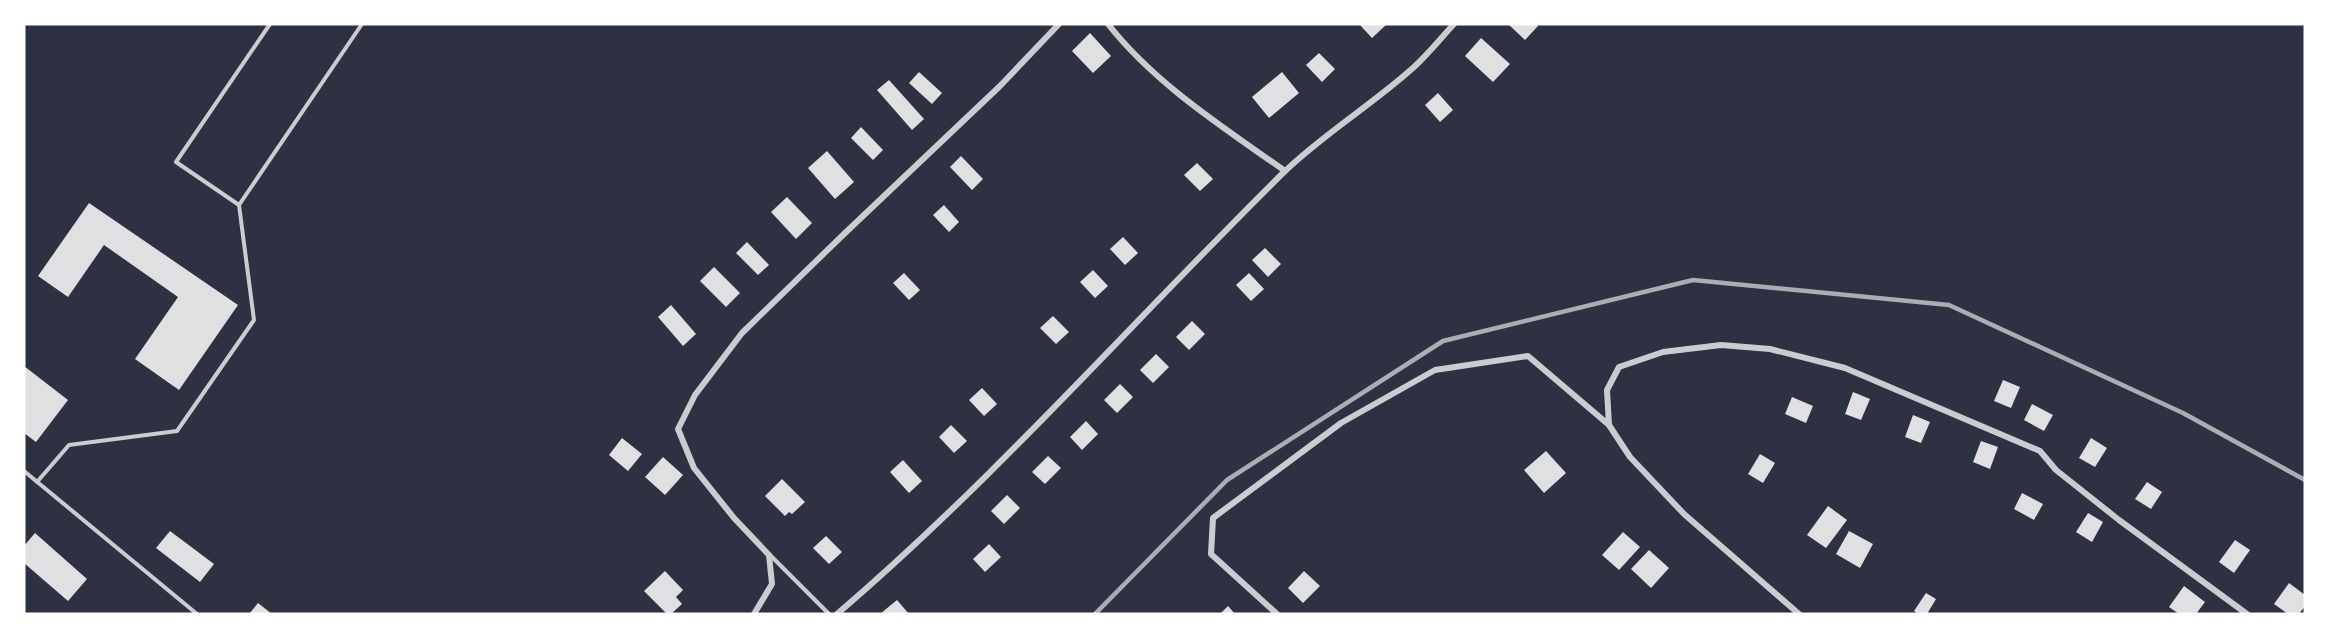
<svg xmlns="http://www.w3.org/2000/svg" width="2329" height="638" viewBox="0 0 2329 638" font-family="'Source Sans 3',sans-serif">
  <style>
    .building { fill: #e0e0e3 }
    .lines { fill: none; stroke-linecap: round; stroke-linejoin: round }
    .service { stroke: #caccd0; stroke-width: 4 }
    .minor { stroke: #caccd0; stroke-width: 6 }
    .rail { stroke: #abadb3; stroke-width: 4.5 }
  </style>
  <rect width="100%" height="100%" fill="#2d3142"/>
  <g class="building">
    <polygon points="1359,24 1387,24 1372,38"/>
    <polygon points="1508,24 1535,24 1538,26 1525,40"/>
    <polygon points="1090,33 1111,56 1093,73 1072,51"/>
    <polygon points="1481,38 1510,64 1493,82 1465,56"/>
    <polygon points="1319,53 1335,69 1322,82 1306,65"/>
    <polygon points="919,72 942,93 932,104 909,83"/>
    <polygon points="1282,72 1299,93 1269,118 1252,97"/>
    <polygon points="889,80 924,119 912,130 877,90"/>
    <polygon points="1438,93 1453,110 1440,122 1425,105"/>
    <polygon points="861,127 883,150 873,160 851,138"/>
    <polygon points="827,151 854,182 835,199 808,168"/>
    <polygon points="961,156 983,179 972,190 950,167"/>
    <polygon points="1197,163 1213,179 1200,191 1184,175"/>
    <polygon points="787,197 812,223 796,239 771,212"/>
    <polygon points="89,203 238,305 179,390 135,359 178,297 104,245 68,297 38,276"/>
    <polygon points="944,205 959,222 949,232 933,215"/>
    <polygon points="1123,237 1138,253 1125,265 1110,249"/>
    <polygon points="747,242 769,265 758,275 736,253"/>
    <polygon points="1265,248 1281,264 1268,277 1252,260"/>
    <polygon points="714,267 740,293 726,307 700,281"/>
    <polygon points="1093,270 1108,286 1095,298 1080,282"/>
    <polygon points="904,273 920,290 909,300 893,283"/>
    <polygon points="1249,273 1264,289 1251,301 1236,285"/>
    <polygon points="671,305 696,334 683,346 658,317"/>
    <polygon points="1053,316 1069,332 1056,344 1040,328"/>
    <polygon points="1192,321 1205,334 1189,350 1176,337"/>
    <polygon points="1156,354 1169,367 1153,383 1140,370"/>
    <polygon points="24,366 68,400 36,442 24,433"/>
    <polygon points="2003,380 2020,387 2011,408 1994,401"/>
    <polygon points="1120,384 1133,397 1117,413 1104,400"/>
    <polygon points="982,388 997,404 984,416 969,400"/>
    <polygon points="1853,392 1870,399 1861,420 1845,414"/>
    <polygon points="1792,397 1813,406 1806,423 1785,414"/>
    <polygon points="2032,404 2053,415 2044,431 2024,420"/>
    <polygon points="1913,415 1930,422 1921,443 1905,437"/>
    <polygon points="1086,421 1098,434 1082,450 1070,437"/>
    <polygon points="951,425 967,441 954,453 939,437"/>
    <polygon points="622,438 642,454 628,471 609,455"/>
    <polygon points="2091,438 2107,448 2095,467 2079,458"/>
    <polygon points="1981,441 1998,447 1990,469 1973,462"/>
    <polygon points="1546,451 1566,473 1544,493 1524,470"/>
    <polygon points="1760,454 1775,463 1763,483 1748,474"/>
    <polygon points="1048,456 1061,468 1045,484 1032,472"/>
    <polygon points="663,457 683,475 665,495 645,477"/>
    <polygon points="903,460 922,481 909,493 890,472"/>
    <polygon points="782,479 805,502 792,514 789,512 785,516 765,496"/>
    <polygon points="2147,482 2162,492 2151,509 2135,499"/>
    <polygon points="2022,493 2043,504 2034,520 2014,509"/>
    <polygon points="1007,495 1020,508 1004,524 991,511"/>
    <polygon points="1828,506 1847,520 1826,548 1807,535"/>
    <polygon points="2088,513 2103,522 2092,542 2076,532"/>
    <polygon points="170,531 214,564 200,582 156,548"/>
    <polygon points="1849,531 1873,544 1860,568 1836,554"/>
    <polygon points="1623,532 1640,547 1619,570 1602,555"/>
    <polygon points="35,533 87,579 68,601 24,563 24,546"/>
    <polygon points="826,536 842,552 829,564 813,548"/>
    <polygon points="2235,540 2250,550 2234,573 2219,562"/>
    <polygon points="989,544 1001,557 985,572 973,559"/>
    <polygon points="1649,550 1669,568 1651,588 1631,569"/>
    <polygon points="665,571 683,590 676,597 682,604 671,614 667,614 644,591"/>
    <polygon points="1304,571 1320,586 1303,603 1288,588"/>
    <polygon points="2289,583 2305,595 2305,606 2299,614 2288,614 2274,604"/>
    <polygon points="2184,586 2205,602 2196,614 2179,614 2169,607"/>
    <polygon points="1926,593 1936,599 1927,614 1918,614 1914,611"/>
    <polygon points="897,600 909,614 880,614"/>
    <polygon points="258,603 272,614 249,614"/>
    <polygon points="1228,606 1235,614 1220,614"/>
  </g>
  <g class="lines">
    <g class="service">
      <polyline points="270,24 176,162 239,205 362,24"/>
      <polyline points="24,471 197,614"/>
      <polyline points="37,482 69,445 177,431 254,320 239,205"/>
      <polyline points="770,555 829,614"/>
    </g>
    <g class="minor">
      <path d="M1108 24C1155 84 1223 127 1285 171"/>
      <polyline points="754,614 772,584 769,555 734,518 694,468 678,429 695,395 742,333 844,234 1000,86 1059,24"/>
      <path d="M837 614C996 478 1134 320 1283 173 1323 134 1372 105 1414 67 1428 54 1441 38 1454 24"/>
      <polyline points="1277,614 1211,554 1213,518 1341,423 1435,370 1528,356 1609,425"/>
      <polyline points="1799,614 1684,514 1630,457 1609,425 1607,390 1619,367 1663,352 1721,345 1770,349 1845,368 2040,451 2056,470 2119,520 2247,614"/>
    </g>
    <polyline class="rail" points="1095,614 1227,480 1443,341 1693,280 1949,305 2183,413 2305,480"/>
  </g>
  <rect width="2329" height="638" fill="none" stroke="#ffffff" stroke-width="51"/>
</svg>
